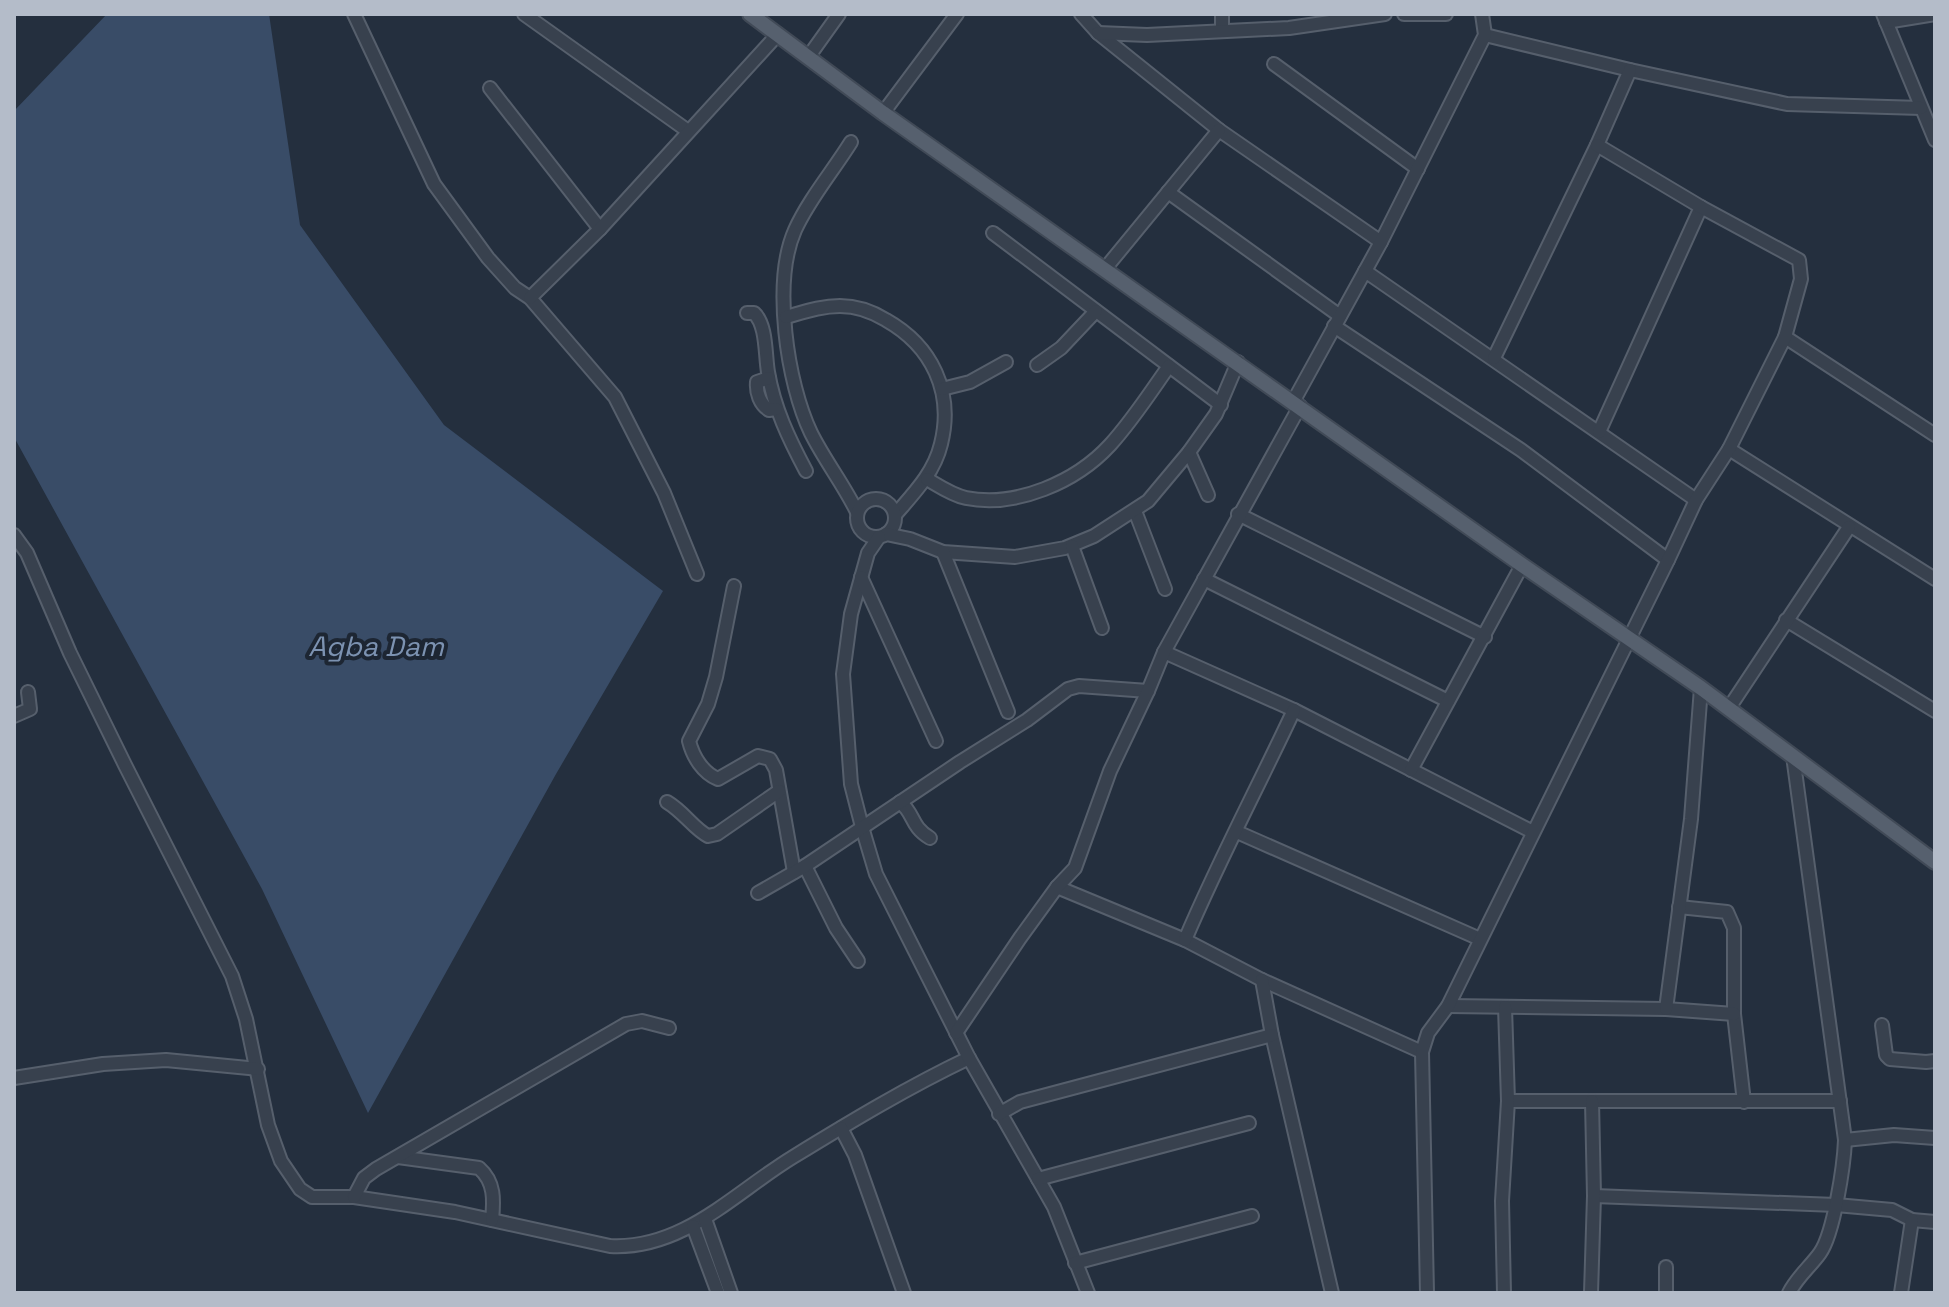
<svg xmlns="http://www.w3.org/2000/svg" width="1949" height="1307" viewBox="0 0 1949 1307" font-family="'Space Grotesk',sans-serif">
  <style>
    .water { fill: #394c67 }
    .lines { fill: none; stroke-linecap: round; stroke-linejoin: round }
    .minor-casing { stroke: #565f6c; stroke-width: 16 }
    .major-casing { stroke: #414a57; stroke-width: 18 }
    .minor { stroke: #38414e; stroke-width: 12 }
    .major { stroke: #56606e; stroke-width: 14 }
    .labels { text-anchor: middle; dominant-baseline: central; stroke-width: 8; stroke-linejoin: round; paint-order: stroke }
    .water-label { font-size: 28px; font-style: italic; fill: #7c92b1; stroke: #1d2633 }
  </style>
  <rect width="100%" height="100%" fill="#242f3e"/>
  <polygon class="water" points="107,14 269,14 300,225 444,425 663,591 556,774 368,1113 262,889 14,437 14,111"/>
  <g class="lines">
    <defs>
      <g id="minor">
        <polyline points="354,14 434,184 488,258 515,288 530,298 615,397 664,493 697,574"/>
        <polyline points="524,14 688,131"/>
        <polyline points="1081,14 1098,33 1219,130 1381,242"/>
        <polyline points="1222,14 1222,30"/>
        <polyline points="1404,14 1446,14"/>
        <polyline points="1883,14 1935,140"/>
        <polyline points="1886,22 1935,14"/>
        <polyline points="1098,33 1147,35 1289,28 1385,14"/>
        <polyline points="1485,35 1630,70 1787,104 1921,108"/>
        <polyline points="809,56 839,14"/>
        <polyline points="1274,64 1418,169"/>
        <polyline points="490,88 600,229"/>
        <polyline points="883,113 957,14"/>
        <path d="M851 142C833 171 809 199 795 230 772 282 787 383 811 433 825 461 844 485 857 512"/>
        <polyline points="1168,192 1340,316"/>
        <polyline points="993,233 1221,405"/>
        <polyline points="1104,270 1219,130"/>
        <polyline points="1365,271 1696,500"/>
        <polyline points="530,298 600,229 778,34"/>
        <path d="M747 313H754C767 325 765 355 768 372 774 408 789 439 806 471"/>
        <path d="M786 317C804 312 821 306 840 306 856 306 873 312 886 320 932 346 954 392 941 444 934 473 914 493 895 515"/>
        <polyline points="1334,326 1521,450 1668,560"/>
        <polyline points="1785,337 1935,435"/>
        <polyline points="1494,358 1597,145 1630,70"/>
        <polyline points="1037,365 1061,348 1096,311"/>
        <path d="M769 378 757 382C756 393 760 404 769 410L776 409"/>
        <polyline points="942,389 970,382 1006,362"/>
        <polyline points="1293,402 1381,242 1485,35 1482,14"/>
        <polyline points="1599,432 1701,207"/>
        <polyline points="1729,449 1935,579"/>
        <polyline points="1189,452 1208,495"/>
        <path d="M927 479C939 486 952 495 966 498 1016 508 1076 482 1110 445 1132 421 1150 393 1169 366"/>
        <circle cx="876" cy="518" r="19"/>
        <polyline points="1135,511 1165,589"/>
        <polyline points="1238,514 1485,637"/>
        <polyline points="886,534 910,539 943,552 1015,557 1065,548 1094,536 1148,501 1189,452 1216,414 1238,362"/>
        <path d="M14 535 27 553 70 653 125 765 232 976 246 1019 268 1125 281 1161 300 1189 312 1197H354L455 1212 610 1246C683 1250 734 1193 793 1157 850 1122 908 1087 969 1058"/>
        <polyline points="879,537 868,553 851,614 843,674 851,784 862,827 876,874 969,1058 1054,1207 1088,1293"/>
        <polyline points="1072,546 1102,628"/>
        <polyline points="943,552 1008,712"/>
        <polyline points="861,577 936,741"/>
        <polyline points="1204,579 1448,701"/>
        <path d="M734 586 716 677 708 704 689 741C693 757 703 773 718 779L758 756 770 759 776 770 794 872"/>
        <polyline points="1786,620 1935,711"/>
        <polyline points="1164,652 1294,710 1533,832"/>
        <polyline points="1729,708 1849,527"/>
        <polyline points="14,716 30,709 28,692"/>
        <polyline points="1411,770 1522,565"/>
        <path d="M667 802C684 812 694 829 708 836L717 834 779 791"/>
        <path d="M900 802C915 814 910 826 930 838"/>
        <polyline points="1237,832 1480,939"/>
        <polyline points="805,866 836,928 858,961"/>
        <polyline points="1057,887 1185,940 1262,980 1422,1052"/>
        <polyline points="758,893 805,866 960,762 1027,720 1068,689 1079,686 1148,691"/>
        <polyline points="1679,907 1727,912 1734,928 1734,1014 1744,1102"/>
        <path d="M1185 940C1218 862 1258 787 1294 710"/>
        <polyline points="1262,980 1272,1035 1332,1293"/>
        <polyline points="1448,1006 1666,1009 1734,1014"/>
        <polyline points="1666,1009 1691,819 1701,688"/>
        <polyline points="1882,1025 1886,1055 1890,1059 1926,1062 1935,1061"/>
        <polyline points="956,1033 1020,938 1057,887 1075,868 1110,771 1148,691 1164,652 1300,406"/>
        <polyline points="14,1078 103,1064 166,1060 258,1069"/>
        <polyline points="1508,1101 1840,1101"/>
        <polyline points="999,1114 1020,1102 1272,1035"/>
        <polyline points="841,1128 855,1155 904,1293"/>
        <polyline points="1845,1140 1894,1135 1935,1138"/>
        <path d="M398 1157 479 1168C495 1182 494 1200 492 1220"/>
        <polyline points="1038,1179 1249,1123"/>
        <polyline points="1594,1196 1836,1205 1892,1210 1912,1220 1935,1222"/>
        <polyline points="354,1197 364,1178 376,1169 626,1024 642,1021 669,1028"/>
        <polyline points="705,1219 731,1293"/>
        <polyline points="693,1226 718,1293"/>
        <polyline points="1075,1263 1252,1216"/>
        <polyline points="1666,1267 1666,1293"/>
        <polyline points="1427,1293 1422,1052 1428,1033 1448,1006 1668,560 1696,500 1729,449 1785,337 1801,279 1799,260 1701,207 1597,145"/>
        <polyline points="1504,1293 1502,1201 1508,1101 1505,1007"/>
        <polyline points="1591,1293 1594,1196 1592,1101"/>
        <path d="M1789 1293C1797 1277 1810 1267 1820 1253 1834 1233 1844 1165 1845 1140L1793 756"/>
        <polyline points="1901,1293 1912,1220"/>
      </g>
      <polyline id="major" points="750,14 883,113 1522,565 1701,688 1935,862"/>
    </defs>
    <use href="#minor" class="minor-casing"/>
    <use href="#major" class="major-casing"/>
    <use href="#minor" class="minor"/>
    <use href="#major" class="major"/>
  </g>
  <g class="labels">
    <g class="water-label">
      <text x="376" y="646">Agba Dam</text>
    </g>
  </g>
  <rect width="1949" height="1307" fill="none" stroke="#b4bcc9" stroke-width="32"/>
</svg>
